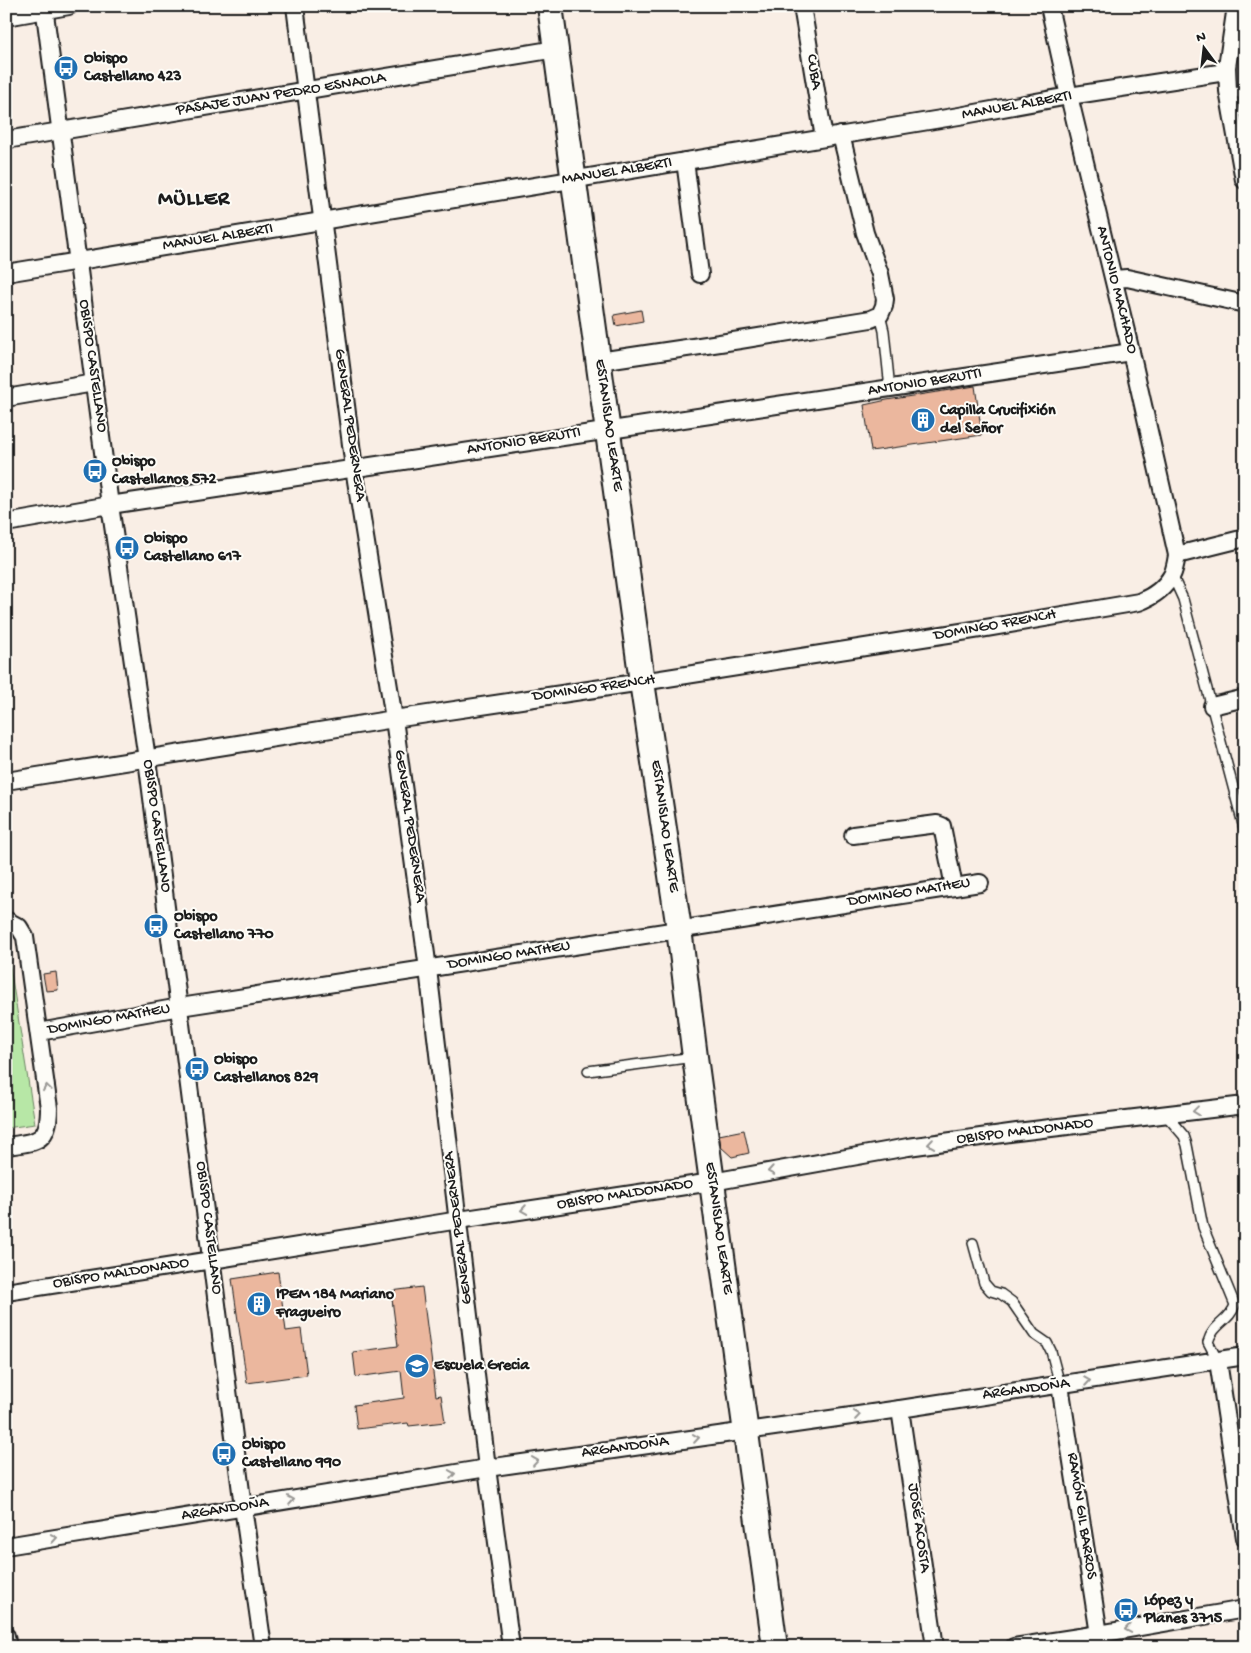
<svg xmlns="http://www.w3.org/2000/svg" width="1251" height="1653" viewBox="0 0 1251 1653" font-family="'Gochi Hand',sans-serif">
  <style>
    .green { fill: #b7e7a6; stroke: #6a8261 }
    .building { fill: #ebb79e; stroke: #1c1c1c }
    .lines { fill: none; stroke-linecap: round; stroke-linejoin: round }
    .lane-casing { stroke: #1c1c1c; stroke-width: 12 }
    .street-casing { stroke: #1c1c1c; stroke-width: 20 }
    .secondary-casing { stroke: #1c1c1c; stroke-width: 28 }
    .lane { stroke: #fdfcf7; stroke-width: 9 }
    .street { stroke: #fdfcf7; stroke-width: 16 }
    .secondary { stroke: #fdfcf7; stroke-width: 24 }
    .oneway { stroke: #989794 }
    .labels { text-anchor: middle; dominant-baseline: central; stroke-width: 4; stroke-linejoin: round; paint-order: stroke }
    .poi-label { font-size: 16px; font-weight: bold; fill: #1c1c1c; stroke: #fdfcf7; text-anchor: start }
    .street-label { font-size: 16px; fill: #1c1c1c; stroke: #fdfcf7 }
    .district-label { font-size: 21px; font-weight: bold; letter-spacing: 1px; fill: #1c1c1c; stroke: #fdfcf7 }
  </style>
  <rect width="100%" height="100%" fill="#f9eee5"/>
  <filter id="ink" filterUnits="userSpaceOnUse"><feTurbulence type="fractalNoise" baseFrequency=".02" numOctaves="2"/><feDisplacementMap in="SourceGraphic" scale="10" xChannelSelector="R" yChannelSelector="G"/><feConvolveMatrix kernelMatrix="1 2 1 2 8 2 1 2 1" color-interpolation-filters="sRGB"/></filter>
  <g filter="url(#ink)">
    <polygon class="green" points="6,941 35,1124 6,1128"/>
    <g class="building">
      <polygon points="641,310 643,321 616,326 614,315"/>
      <polygon points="975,386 982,435 871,451 864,405 887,400"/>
      <polygon points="56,972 58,990 46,991 43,974"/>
      <polygon points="744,1130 749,1153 732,1157 721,1147 719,1135"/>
      <polygon points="278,1272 286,1331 301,1329 307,1375 247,1383 232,1279"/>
      <polygon points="422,1287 436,1396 441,1395 445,1422 409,1426 408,1423 357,1429 354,1405 404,1398 401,1371 356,1377 353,1352 398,1346 391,1291"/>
    </g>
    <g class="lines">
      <defs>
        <g id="lane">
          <polyline points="1228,91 1245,94"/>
          <polyline points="880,315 884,331 890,389"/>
          <polyline points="1172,575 1183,599 1245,832"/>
          <polyline points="588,1071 694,1057"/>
          <path d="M1165 1114 1184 1136 1187 1145 1203 1227 1235 1305C1230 1321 1213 1324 1208 1342L1218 1361"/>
          <polyline points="973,1243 984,1283 991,1291 1001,1294 1012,1302 1034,1334 1047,1343 1051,1351 1060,1385"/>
        </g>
        <g id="street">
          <polyline points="44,6 110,505 147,759 243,1507 263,1647"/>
          <polyline points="295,6 354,468 394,719 428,969 487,1468 511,1647"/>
          <polyline points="802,6 824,138"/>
          <polyline points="1236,6 1227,67 1228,91 1244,180"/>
          <polyline points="6,17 69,6"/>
          <polyline points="6,140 556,49"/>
          <polyline points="685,161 700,274"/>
          <polyline points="6,273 959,116 1069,96 1219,73 1227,67"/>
          <polyline points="1114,279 1127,278 1245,304"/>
          <polyline points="599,361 740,340 871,319 880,315 884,306 885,299 880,274 865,233 841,135"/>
          <polyline points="6,398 94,383"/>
          <polyline points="6,523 110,505 1131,352"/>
          <polyline points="1177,555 1245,538"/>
          <polyline points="1212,706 1245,698"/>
          <path d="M6 781 394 719 642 682 980 629 1139 602C1152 597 1165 588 1172 575 1175 569 1176 561 1177 555L1131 352 1069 96 1049 6"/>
          <polyline points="853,835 937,824 942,826 954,887"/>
          <path d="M6 920 19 927 25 937 49 1108C49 1143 36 1142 6 1146"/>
          <polyline points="39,1032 180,1007 980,883"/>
          <polyline points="6,1292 212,1260 459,1220 712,1182 908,1147 1017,1132 1245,1105"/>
          <polyline points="1218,1361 1245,1538"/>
          <polyline points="1060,1385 1101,1647"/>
          <polyline points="900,1409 935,1647"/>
          <polyline points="6,1546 487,1468 900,1409 1245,1356"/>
          <polyline points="6,1636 8,1647"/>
          <polyline points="1014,1647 1099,1634 1245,1609"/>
        </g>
        <polyline id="secondary" points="550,6 642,682 679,929 695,1057 775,1647"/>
      </defs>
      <use href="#lane" class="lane-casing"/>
      <use href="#street" class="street-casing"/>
      <use href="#secondary" class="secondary-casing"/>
      <use href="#lane" class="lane"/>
      <use href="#street" class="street"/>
      <use href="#secondary" class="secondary"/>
    </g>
    <defs><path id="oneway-chevron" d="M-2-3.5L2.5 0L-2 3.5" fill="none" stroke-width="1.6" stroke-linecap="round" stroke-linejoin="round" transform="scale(1.25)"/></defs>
    <g class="oneway">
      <use href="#oneway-chevron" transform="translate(47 1088) rotate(-98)"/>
      <use href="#oneway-chevron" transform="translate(1196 1111) rotate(173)"/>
      <use href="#oneway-chevron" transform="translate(931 1144) rotate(172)"/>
      <use href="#oneway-chevron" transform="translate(771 1171) rotate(170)"/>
      <use href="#oneway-chevron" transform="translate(524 1210) rotate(171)"/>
      <use href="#oneway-chevron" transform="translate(1087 1381) rotate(-9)"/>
      <use href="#oneway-chevron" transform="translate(857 1415) rotate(-8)"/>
      <use href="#oneway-chevron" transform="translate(696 1438) rotate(-8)"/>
      <use href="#oneway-chevron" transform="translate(535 1461) rotate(-8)"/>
      <use href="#oneway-chevron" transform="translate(452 1474) rotate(-9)"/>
      <use href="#oneway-chevron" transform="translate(291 1500) rotate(-9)"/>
      <use href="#oneway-chevron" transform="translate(54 1538) rotate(-9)"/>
      <use href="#oneway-chevron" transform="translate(1128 1629) rotate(170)"/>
    </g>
  </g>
  <defs>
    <symbol id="bus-disc" viewBox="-11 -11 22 22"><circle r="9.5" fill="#1f6fb2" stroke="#fdfcf7"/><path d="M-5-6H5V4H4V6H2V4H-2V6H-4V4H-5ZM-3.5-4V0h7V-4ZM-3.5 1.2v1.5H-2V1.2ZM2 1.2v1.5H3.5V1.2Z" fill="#fff"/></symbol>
    <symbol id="building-disc" viewBox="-11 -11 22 22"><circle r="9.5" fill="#1f6fb2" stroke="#fdfcf7"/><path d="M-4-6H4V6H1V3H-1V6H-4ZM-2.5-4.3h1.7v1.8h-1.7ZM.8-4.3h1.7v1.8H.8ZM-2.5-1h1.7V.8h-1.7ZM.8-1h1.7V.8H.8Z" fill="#fff"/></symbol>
    <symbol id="school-disc" viewBox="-11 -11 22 22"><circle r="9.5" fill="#1f6fb2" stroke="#fdfcf7"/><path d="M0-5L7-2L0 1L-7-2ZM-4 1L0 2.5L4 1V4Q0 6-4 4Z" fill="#fff"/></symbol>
  </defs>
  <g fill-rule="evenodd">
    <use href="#bus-disc" x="52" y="54" width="28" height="28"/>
    <use href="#building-disc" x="909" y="406" width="28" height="28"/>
    <use href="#bus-disc" x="81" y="457" width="28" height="28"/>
    <use href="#bus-disc" x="113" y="534" width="28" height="28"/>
    <use href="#bus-disc" x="142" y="912" width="28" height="28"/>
    <use href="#bus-disc" x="183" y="1055" width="28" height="28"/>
    <use href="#building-disc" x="245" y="1290" width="28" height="28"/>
    <use href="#school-disc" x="403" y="1352" width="28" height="28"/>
    <use href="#bus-disc" x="210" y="1440" width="28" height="28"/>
    <use href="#bus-disc" x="1112" y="1596" width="28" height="28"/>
  </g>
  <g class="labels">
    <g class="poi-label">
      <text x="84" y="59">Obispo<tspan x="84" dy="18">Castellano 423</tspan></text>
      <text x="940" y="411">Capilla Crucifixión<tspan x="940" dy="18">del Señor</tspan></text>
      <text x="112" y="462">Obispo<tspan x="112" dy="18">Castellanos 572</tspan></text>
      <text x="144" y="539">Obispo<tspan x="144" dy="18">Castellano 617</tspan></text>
      <text x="174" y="917">Obispo<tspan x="174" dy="18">Castellano 770</tspan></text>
      <text x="214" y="1060">Obispo<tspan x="214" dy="18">Castellanos 829</tspan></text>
      <text x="276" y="1295">IPEM 184 Mariano<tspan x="276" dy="18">Fragueiro</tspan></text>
      <text x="434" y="1366">Escuela Grecia</text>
      <text x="242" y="1445">Obispo<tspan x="242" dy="18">Castellano 990</tspan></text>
      <text x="1144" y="1601">López y<tspan x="1144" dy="18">Planes 3715</tspan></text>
    </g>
    <g class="street-label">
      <text transform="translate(813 72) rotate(81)">CUBA</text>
      <text transform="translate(281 95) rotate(-9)">PASAJE JUAN PEDRO ESNAOLA</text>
      <text transform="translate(1017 106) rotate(-10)">MANUEL ALBERTI</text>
      <text transform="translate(617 172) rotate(-9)">MANUEL ALBERTI</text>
      <text transform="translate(218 238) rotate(-9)">MANUEL ALBERTI</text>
      <text transform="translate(1116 290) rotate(76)">ANTONIO MACHADO</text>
      <text transform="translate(92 366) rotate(82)">OBISPO CASTELLANO</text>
      <text transform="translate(925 383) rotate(-9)">ANTONIO BERUTTI</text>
      <text transform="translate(349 425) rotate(82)">GENERAL PEDERNERA</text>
      <text transform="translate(608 425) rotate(82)">ESTANISLAO LEARTE</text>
      <text transform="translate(524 442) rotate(-9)">ANTONIO BERUTTI</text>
      <text transform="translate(995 626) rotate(-10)">DOMINGO FRENCH</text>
      <text transform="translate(594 689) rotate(-8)">DOMINGO FRENCH</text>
      <text transform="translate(156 826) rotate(82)">OBISPO CASTELLANO</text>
      <text transform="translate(409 826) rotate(82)">GENERAL PEDERNERA</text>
      <text transform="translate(664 826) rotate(82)">ESTANISLAO LEARTE</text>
      <text transform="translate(909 893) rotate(-9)">DOMINGO MATHEU</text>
      <text transform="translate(509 956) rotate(-9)">DOMINGO MATHEU</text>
      <text transform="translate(109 1020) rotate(-10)">DOMINGO MATHEU</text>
      <text transform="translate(1025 1132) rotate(-7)">OBISPO MALDONADO</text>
      <text transform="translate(625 1195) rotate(-9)">OBISPO MALDONADO</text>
      <text transform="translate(208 1228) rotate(83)">OBISPO CASTELLANO</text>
      <text transform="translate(459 1228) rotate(-97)">GENERAL PEDERNERA</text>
      <text transform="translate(718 1228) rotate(82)">ESTANISLAO LEARTE</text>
      <text transform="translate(121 1274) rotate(-9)">OBISPO MALDONADO</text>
      <text transform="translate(1026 1390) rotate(-8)">ARGANDOÑA</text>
      <text transform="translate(625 1448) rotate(-8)">ARGANDOÑA</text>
      <text transform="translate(225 1510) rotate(-9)">ARGANDOÑA</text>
      <text transform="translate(1081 1516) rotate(81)">RAMÓN GIL BARROS</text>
      <text transform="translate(918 1528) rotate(82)">JOSÉ ACOSTA</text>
    </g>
    <g class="district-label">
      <text x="194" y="200">MÜLLER</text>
    </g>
  </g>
  <rect width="1251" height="1653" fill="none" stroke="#fdfcf7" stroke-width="25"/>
  <rect x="12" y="12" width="1226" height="1628" fill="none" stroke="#1c1c1c" stroke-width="2" filter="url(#ink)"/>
  <g transform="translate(1204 48) rotate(345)" stroke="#fdfcf7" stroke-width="4" paint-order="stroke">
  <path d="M0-4L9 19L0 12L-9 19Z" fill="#1c1c1c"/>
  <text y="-8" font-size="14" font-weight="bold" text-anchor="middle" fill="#1c1c1c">N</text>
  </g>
</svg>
